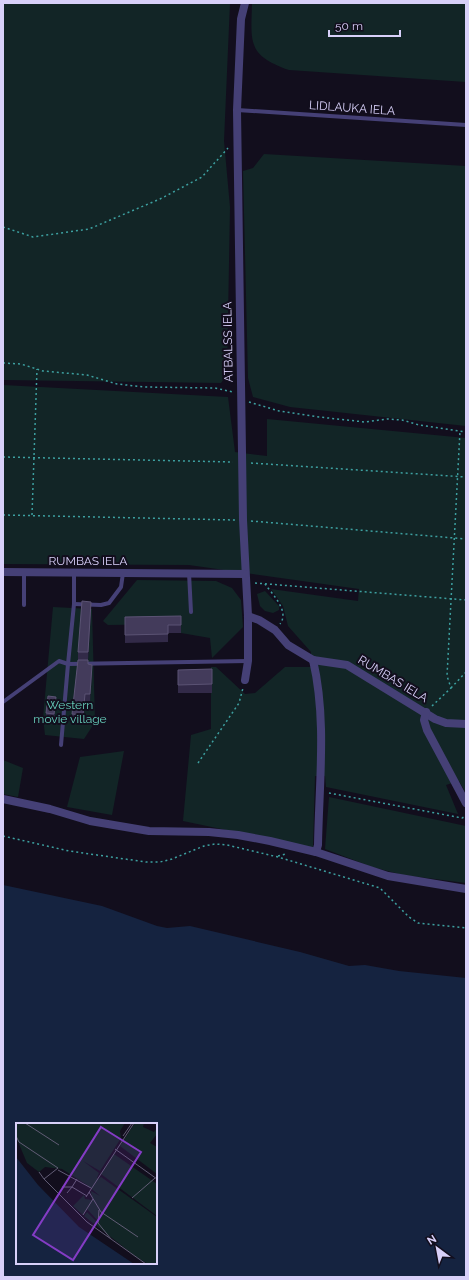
<svg xmlns="http://www.w3.org/2000/svg" width="469" height="1280" viewBox="0 0 469 1280" font-family="Raleway,sans-serif">
  <style>
    .green { fill: #122526 }
    .water { fill: #152340; fill-rule: evenodd }
    .lines { fill: none; stroke-linecap: round; stroke-linejoin: round }
    .path { stroke: #3da0a0; stroke-width: 1.5; stroke-dasharray: 2 3; stroke-linecap: butt }
    .service { stroke: #454076; stroke-width: 4 }
    .minor { stroke: #454076; stroke-width: 8 }
    .wall { fill: #322a48 }
    .shaded-wall { fill: #1d172f }
    .building { fill: #433b5b; stroke: #5b5374 }
    .labels { text-anchor: middle; dominant-baseline: central; stroke-width: 4; stroke-linejoin: round; paint-order: stroke }
    .street-label { font-size: 12px; fill: #d8d0f9; stroke: #120e1d }
    .park-label { font-size: 12px; fill: #67cebb; stroke: #120e1d }
    .inset-road { fill: none; stroke: #615c75; stroke-width: 1 }
    .view { fill: #843cc5; fill-opacity: 0.15; stroke: #843cc5; stroke-width: 2 }
    .inset-edge { fill: none; stroke: #d8d0f9; stroke-width: 2 }
  </style>
  <rect width="100%" height="100%" fill="#120e1d"/>
  <g class="green">
    <polygon points="3,3 230,3 224,141 230,207 227,374 221,383 3,380"/>
    <path d="M252 3H466V82L289 70C247 55 251 43 252 3Z"/>
    <polygon points="264,154 466,166 466,426 290,407 253,397 248,378 243,171 253,168"/>
    <polygon points="3,385 228,397 235,452 267,456 267,419 466,438 466,793 459,781 446,785 458,814 326,787 325,776 315,776 313,848 183,821 191,735 211,729 211,667 216,667 245,694 255,693 285,667 311,667 311,652 288,626 283,606 271,589 358,601 359,589 189,565 3,564"/>
    <polygon points="137,580 216,581 232,588 241,600 243,627 212,658 210,638 181,633 181,624 108,625 103,621"/>
    <polygon points="265,591 279,606 279,610 273,613 265,611 260,606 257,594"/>
    <polygon points="53,607 92,609 95,722 84,739 45,735 43,718"/>
    <polygon points="124,751 112,815 67,807 80,757"/>
    <polygon points="3,760 23,768 18,797 3,794"/>
    <polygon points="329,797 466,826 466,883 403,875 372,867 325,849"/>
  </g>
  <path class="water" d="M3 885 102 906 157 926 167 928 190 926 300 952 349 966 365 965 399 971 466 978V1277H3ZM17 1124H156V1263H17Z"/>
  <g class="lines">
    <g class="path">
      <polyline points="3,227 33,237 89,229 160,199 202,177 228,148"/>
      <polyline points="3,363 21,364 43,371 87,375 117,384 145,387 215,388 233,392"/>
      <polyline points="249,402 279,411 319,417 365,422 387,419 402,420 419,425 466,432"/>
      <polyline points="3,457 233,462"/>
      <polyline points="251,463 466,477"/>
      <polyline points="3,515 235,520"/>
      <polyline points="32,515 37,369"/>
      <polyline points="251,521 466,539"/>
      <polyline points="255,583 466,600"/>
      <path d="M265 584C272 594 290 611 280 624"/>
      <polyline points="451,688 466,672"/>
      <polyline points="432,706 451,688 447,676 460,431"/>
      <polyline points="198,763 239,703 243,688"/>
      <polyline points="329,793 462,818 466,816"/>
      <polyline points="3,836 69,851 146,862 160,862 172,859 204,846 215,844 227,845 278,857 380,888 409,917 418,923 466,928"/>
      <polyline points="278,856 286,854"/>
    </g>
    <g class="service">
      <polyline points="237,110 466,125"/>
      <polyline points="74,573 74,604 68,664 248,661"/>
      <polyline points="189,573 191,612"/>
      <polyline points="74,604 101,605 109,603 121,587 123,573"/>
      <polyline points="24,605 24,572"/>
      <polyline points="3,702 59,661 68,664 61,745"/>
    </g>
    <g class="minor">
      <polyline points="245,3 241,19 237,110 243,520 248,616 248,661 245,680"/>
      <polyline points="3,572 245,574"/>
      <polyline points="248,616 259,620 275,630 288,645 313,660 347,665 435,719 446,723 466,724"/>
      <path d="M313 660C327 720 319 783 318 845L316 852"/>
      <polyline points="426,712 424,720 427,730 466,803"/>
      <polyline points="3,799 50,809 90,821 149,831 209,832 238,835 270,841 316,852 388,876 466,889"/>
    </g>
  </g>
  <g class="wall">
    <polygon points="91,611 88,660 88,664 92,672 90,702 85,701 83,723 72,722 72,714 78,660 78,652"/>
    <polygon points="181,616 181,633 168,633 168,642 125,643 125,617"/>
    <polygon points="212,669 212,693 178,693 178,670"/>
    <polygon points="56,703 54,720 46,719 46,713"/>
  </g>
  <g class="shaded-wall">
    <polygon points="91,602 91,611 88,660 88,652"/>
    <polygon points="92,665 92,672 90,702 90,694"/>
    <polygon points="85,694 85,701 83,723 83,715"/>
  </g>
  <g class="building">
    <polygon points="82,601 91,602 88,652 78,652"/>
    <polygon points="181,616 181,625 168,625 168,634 125,635 125,617"/>
    <polygon points="78,660 88,660 88,664 92,665 90,694 85,694 83,715 72,714"/>
    <polygon points="212,669 212,684 178,685 178,670"/>
    <polygon points="48,696 56,697 54,714 46,713"/>
  </g>
  <g class="labels">
    <g class="street-label">
      <text transform="translate(352 108) rotate(4)">LIDLAUKA IELA</text>
      <text transform="translate(228 342) rotate(-91)">ATBALSS IELA</text>
      <text x="88" y="561">RUMBAS IELA</text>
      <text transform="translate(393 679) rotate(31)">RUMBAS IELA</text>
    </g>
    <g class="park-label">
      <text x="70" y="705">Western<tspan x="70" dy="14">movie village</tspan></text>
    </g>
  </g>
  <g transform="translate(16 1123)">
    <rect width="141" height="141" fill="#120e1d"/>
    <path d="M0 0H109L104 8 105 15 84 48 67 38 83 50 81 55 83 56 85 54 141 94V141H132L119 133 68 93 71 89 81 99 82 94 81 97 71 86 67 92 57 83 68 72 69 76 76 77 75 68 84 73 71 62 46 46 29 44 23 49 11 40 0 14ZM119 0H128L127 4 138 9 141 5V11L134 20 141 24V51L104 23ZM98 31 141 61V93L85 51Z" fill="#122526"/>
    <path d="M0 34 22 62 63 104 118 141H0Z" fill="#152340"/>
    <path class="inset-road" d="M9 0 43 22M0 13 3 19 42 45 28 56 23 49M107 13 116 0M99 26 141 56M42 47 75 65M28 56 71 99 95 116M61 56 56 64 71 73M46 64H56L51 70M73 69 85 89 122 114M70 74 118 0M116 75 139 55M83 87 82 100 95 116 130 141M67 92 77 76"/>
    <path class="view" d="M85 4 125 29 57 137 17 112Z"/>
    <rect width="141" height="141" class="inset-edge"/>
  </g>
  <rect width="469" height="1280" fill="none" stroke="#d8d0f9" stroke-width="8"/>
  <g transform="translate(437 1248) rotate(328)" stroke="#120e1d" stroke-width="3" paint-order="stroke">
  <path d="M0-3L7 15L0 10L-7 15Z" fill="#d8d0f9"/>
  <text y="-6" font-size="11" font-weight="bold" text-anchor="middle" fill="#d8d0f9">N</text>
  </g>
  <path d="M329 30v6h71v-6" fill="none" stroke="#d8d0f9" stroke-width="2"/>
  <text x="335" y="30" font-size="12" fill="#d8d0f9" stroke="#120e1d" stroke-width="3" paint-order="stroke">50 m</text>
</svg>
